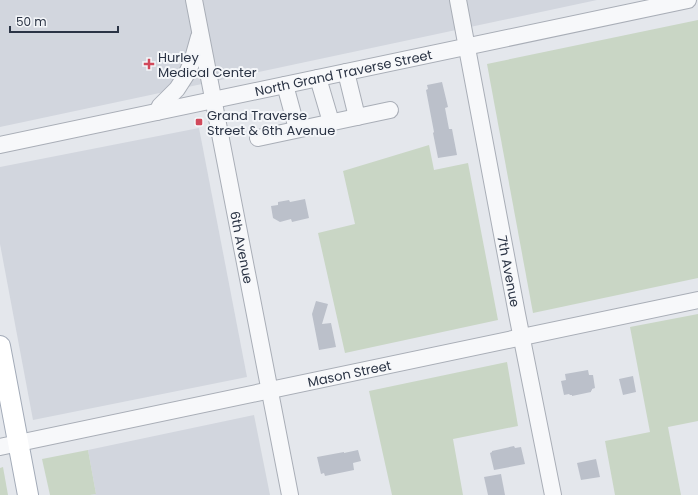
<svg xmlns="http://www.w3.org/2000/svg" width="698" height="495" viewBox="0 0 698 495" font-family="Poppins,sans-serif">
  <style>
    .built { fill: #d2d6de }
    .green { fill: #c9d6c5 }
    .building { fill: #bbc0ca }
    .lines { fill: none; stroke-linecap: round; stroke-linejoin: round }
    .minor-casing { stroke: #a9aeb7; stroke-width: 18 }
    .major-casing { stroke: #a3abb8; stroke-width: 22 }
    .minor { stroke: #f7f8fa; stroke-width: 16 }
    .major { stroke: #fff; stroke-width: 20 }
    .poi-dot { fill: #d1495b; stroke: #f4f6f9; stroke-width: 1.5 }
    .labels { text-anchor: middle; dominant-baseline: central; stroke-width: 4; stroke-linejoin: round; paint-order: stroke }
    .poi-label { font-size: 13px; fill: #2b3445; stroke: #f4f6f9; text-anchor: start }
    .street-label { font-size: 13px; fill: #2b3445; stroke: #f4f6f9 }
  </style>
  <rect width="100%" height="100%" fill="#e4e7ec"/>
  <g class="built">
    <polygon points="0,0 597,0 0,127"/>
    <polygon points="199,128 247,377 33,420 0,244 0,167"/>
    <polygon points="254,415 270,495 90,495 96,494 88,450"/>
  </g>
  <g class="green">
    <polygon points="698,20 698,278 533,313 487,64"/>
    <polygon points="429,145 434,170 468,163 498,320 345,353 318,233 355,224 343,171"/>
    <polygon points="698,314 698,421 668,427 681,495 615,495 605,441 650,432 630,327"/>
    <polygon points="507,362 518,426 453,439 463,495 392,495 369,391"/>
    <polygon points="88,450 96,494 90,495 50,495 42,459"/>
    <polygon points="3,467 8,495 0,495 0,468"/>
  </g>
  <g class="building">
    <polygon points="442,82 448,107 445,108 449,129 452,129 457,155 438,158 433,133 434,132 426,90 428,89 427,85"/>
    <polygon points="305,199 309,218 292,222 291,219 280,222 273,218 271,206 278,205 278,202 289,200 290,202"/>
    <polygon points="316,301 328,304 322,324 331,323 336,347 319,350 312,314"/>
    <polygon points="588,370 589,375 593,375 595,388 592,389 592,390 591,391 591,392 572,396 572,395 570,395 569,394 564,395 561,381 566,380 565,374"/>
    <polygon points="633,376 636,392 623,395 619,379"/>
    <polygon points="514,446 515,448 521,447 525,464 494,470 490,453 492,452 492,451"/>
    <polygon points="358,450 361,461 353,463 354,470 325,476 324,473 321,474 317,457 344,452 344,453"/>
    <polygon points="596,459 600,477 581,480 577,463"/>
    <polygon points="501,474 505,495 488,495 484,477"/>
  </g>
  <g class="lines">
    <defs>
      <g id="minor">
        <path id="s1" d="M194 0 290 495"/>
        <path id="s2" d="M458 0 517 314 553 495"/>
        <polyline points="346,72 357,117 390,110"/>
        <polyline points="318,78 331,122"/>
        <polyline points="285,85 297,129"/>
        <polyline points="157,112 160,106 177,89 186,75 192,62 199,37"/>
        <polyline points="258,138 357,117"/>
        <path id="s3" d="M0 145 688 0"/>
        <path id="s4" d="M0 447 698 300"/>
      </g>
      <polyline id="major" points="0,346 28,495"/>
    </defs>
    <use href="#minor" class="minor-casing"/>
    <use href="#major" class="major-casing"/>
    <use href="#minor" class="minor"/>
    <use href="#major" class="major"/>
  </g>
  <g class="poi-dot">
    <path d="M147 58h4v4h4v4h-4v4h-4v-4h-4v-4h4z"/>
    <rect x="195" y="118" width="8" height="8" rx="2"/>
  </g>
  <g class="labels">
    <g class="poi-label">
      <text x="158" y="57">Hurley<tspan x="158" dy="15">Medical Center</tspan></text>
      <text x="207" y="115">Grand Traverse<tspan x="207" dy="15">Street &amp; 6th Avenue</tspan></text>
    </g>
    <g class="street-label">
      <text stroke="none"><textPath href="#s3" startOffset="351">North Grand Traverse Street</textPath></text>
      <text stroke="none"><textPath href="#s1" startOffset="252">6th Avenue</textPath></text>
      <text stroke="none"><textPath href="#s2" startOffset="276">7th Avenue</textPath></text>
      <text stroke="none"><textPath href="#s4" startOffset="357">Mason Street</textPath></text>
    </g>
  </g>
  <path d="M10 26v6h108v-6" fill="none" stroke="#2b3445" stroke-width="2"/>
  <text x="16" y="26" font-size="12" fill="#2b3445" stroke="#f4f6f9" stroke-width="3" paint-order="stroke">50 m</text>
</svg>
